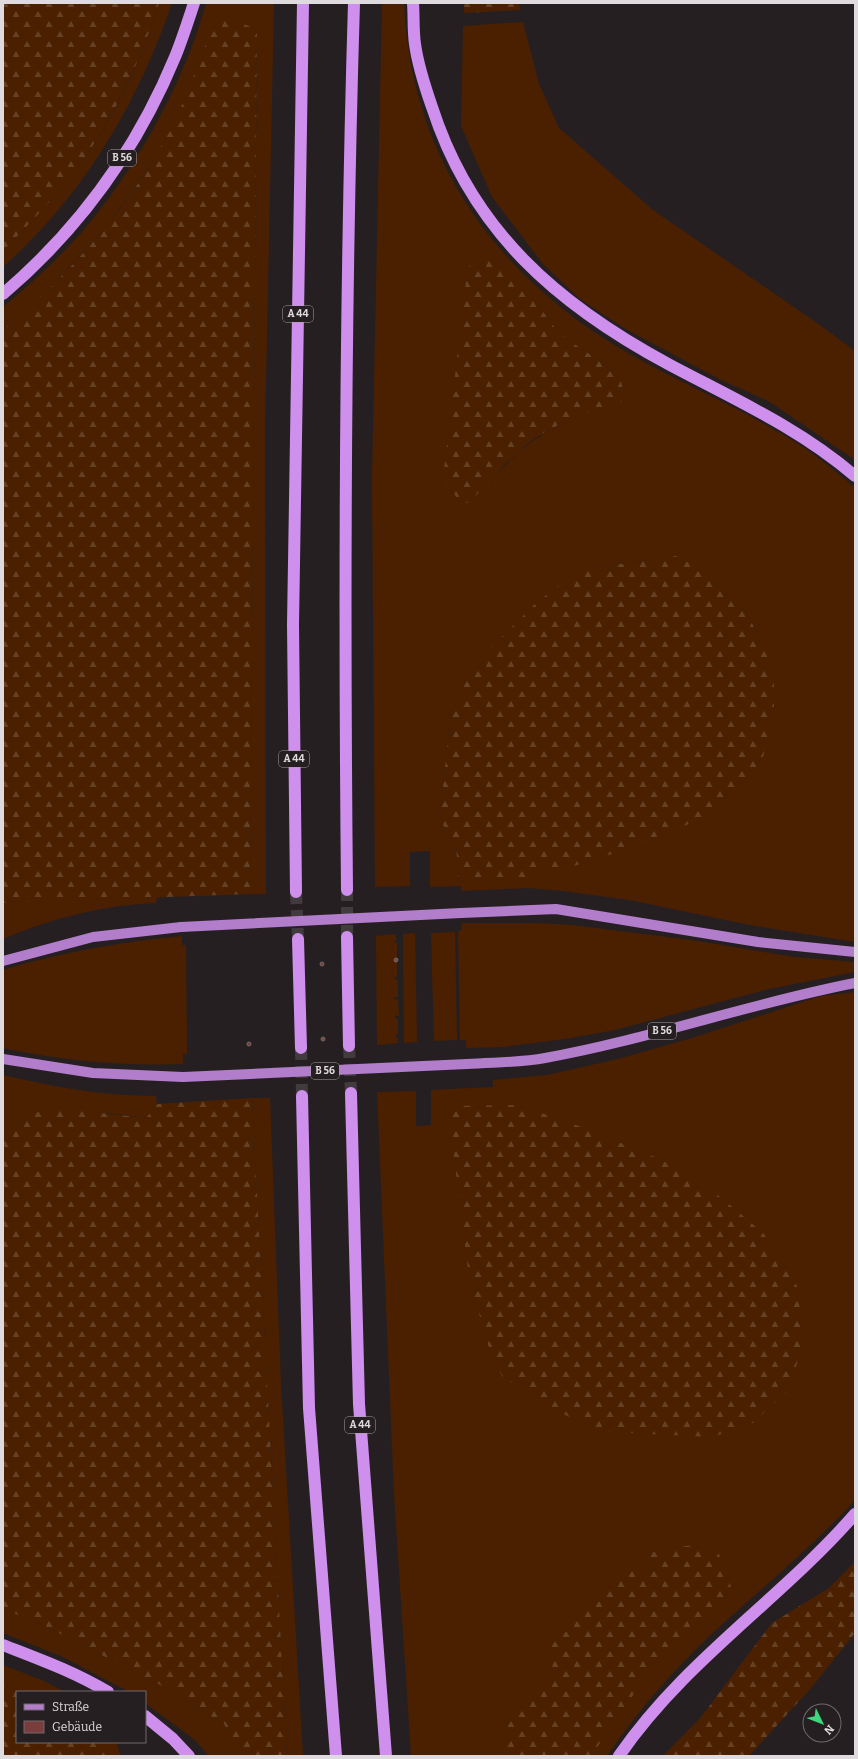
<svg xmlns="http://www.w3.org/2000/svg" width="858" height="1759" viewBox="0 0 858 1759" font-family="Bitter,serif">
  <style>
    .grass { fill: #4b2000; fill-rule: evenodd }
    .forest { fill: url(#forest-firs) }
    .building { fill: url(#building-hatch); stroke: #716767 }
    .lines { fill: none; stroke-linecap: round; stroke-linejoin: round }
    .highway-tunnel { stroke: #423b3e; stroke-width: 12; stroke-dasharray: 12 6; stroke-linecap: butt }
    .major { stroke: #b27dcb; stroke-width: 10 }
    .highway { stroke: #ce8fed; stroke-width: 12 }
    .major-bridge { stroke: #b27dcb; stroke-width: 10 }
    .labels { text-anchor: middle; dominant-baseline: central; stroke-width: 4; stroke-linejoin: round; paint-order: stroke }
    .shield { fill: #261f22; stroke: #a8a2a5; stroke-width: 1 }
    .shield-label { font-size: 10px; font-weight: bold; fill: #dfdadd }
  </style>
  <defs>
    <pattern id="forest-firs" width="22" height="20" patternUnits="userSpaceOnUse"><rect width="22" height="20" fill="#4b2000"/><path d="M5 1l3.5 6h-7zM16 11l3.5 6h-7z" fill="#644025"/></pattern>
    <pattern id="building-hatch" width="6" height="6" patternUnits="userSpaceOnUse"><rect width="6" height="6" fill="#7a3c3c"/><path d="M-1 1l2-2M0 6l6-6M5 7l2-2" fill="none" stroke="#8c5858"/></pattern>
  </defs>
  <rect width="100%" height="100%" fill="#261f22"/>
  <g class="grass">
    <path d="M159 3H172C138 103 83 196 3 267V251C26 227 50 203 71 176 111 126 140 64 159 3Z"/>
    <path d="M206 3H274L265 430 266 894H250L257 30 223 14C207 50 192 87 174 122 133 203 72 272 3 330V307C26 288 49 267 70 245 128 183 184 86 206 3Z"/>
    <path d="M382 3H404C410 156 495 276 626 352 675 380 729 403 778 432 806 447 831 467 855 488V942L750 925 629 900 563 891 528 888 461 891V886L430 887V851L410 852V886L375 887 372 477ZM521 290 538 304 550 322 564 337 600 361 621 381 626 401 594 409 555 426 519 451 474 497 460 502 443 479ZM676 556 744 609 763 643 574 866 459 882 456 847 444 827 440 815 450 719 466 680 593 568Z"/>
    <polygon points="523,22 539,84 559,128 653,210 817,323 855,351 855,460 770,402 719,379 624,328 580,299 543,264 492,197 461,126 463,26"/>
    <path d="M157 897 156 903C103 905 52 918 3 939V903Z"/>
    <polygon points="462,923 536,923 572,925 691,940 794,957 855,962 855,972 769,989 615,1030 565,1039 503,1047 466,1048 466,1040 460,1040 458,931 461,931"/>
    <polygon points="455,932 457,1040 434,1041 431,933"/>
    <polygon points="415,933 417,1042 404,1043 403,934"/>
    <polygon points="396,934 396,940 393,942 397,943 397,959 394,959 393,961 397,962 397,977 395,977 394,979 398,980 398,997 395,997 394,999 398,1000 399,1016 395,1015 395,1018 398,1019 398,1034 395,1036 398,1038 398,1043 377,1045 376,936"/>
    <path d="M182 936V945H186L187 1054H183V1064C123 1066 62 1061 3 1048V970C62 952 121 942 182 936Z"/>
    <path d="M855 992V1500C816 1543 770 1581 727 1620 682 1660 641 1706 607 1756H411L394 1494 377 1092 416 1091V1126L431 1125V1090L493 1087V1080L547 1075 618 1059 692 1038 821 996Z"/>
    <path d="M3 1075C54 1087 103 1096 156 1096L157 1104 146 1118 107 1113 28 1117 15 1126 3 1129Z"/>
    <polygon points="252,1098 270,1098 281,1385 303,1756 287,1756"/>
    <polygon points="3,1609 41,1624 162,1686 224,1724 240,1756 209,1756 195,1740 145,1703 145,1692 129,1692 63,1657 3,1633"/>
    <polygon points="3,1665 44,1681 65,1692 20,1692 3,1686"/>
    <polygon points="96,1742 116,1742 121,1756 106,1756"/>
  </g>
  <g class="forest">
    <path d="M3 3H159C140 63 110 127 71 176 50 203 26 227 3 251Z"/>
    <polygon points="464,3 519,3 520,10 464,13"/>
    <path d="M223 14 257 30 250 894 3 903V330C72 272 132 205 173 124 189 92 202 53 215 20Z"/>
    <path d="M485 256 499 267 521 290 538 304 550 322 564 337 600 361 621 381 626 401C588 410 549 425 519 451 500 467 486 488 467 503L460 502 443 479 467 272 472 260Z"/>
    <polygon points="676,556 716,576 744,609 763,643 774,676 774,714 763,757 740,792 707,817 612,854 574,866 534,872 532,880 459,882 456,847 444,827 440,815 450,719 466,680 484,654 536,603 563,582 593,568"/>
    <polygon points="252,1098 287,1756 240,1756 224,1724 162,1686 41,1624 3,1609 3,1129 15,1126 28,1117 47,1107 146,1118 157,1104"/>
    <polygon points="517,1105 569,1122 660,1159 722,1198 764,1234 797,1286 804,1343 788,1390 753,1423 713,1437 610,1432 575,1420 540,1402 502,1376 488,1345 469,1278 449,1118 457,1106"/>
    <polygon points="698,1545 717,1549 732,1589 729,1600 711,1616 692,1628 674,1646 642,1682 591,1756 502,1756 505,1717 554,1674 553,1667 547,1660 550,1646 602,1598 613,1581 630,1572 647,1567 651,1553 662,1548"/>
    <polygon points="855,1562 855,1633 811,1688 749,1756 663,1756 701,1717 772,1623 829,1588"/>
    <polygon points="3,1686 20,1692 17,1692 17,1742 96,1742 106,1756 3,1756"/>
  </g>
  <g class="building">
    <circle cx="396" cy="960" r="2"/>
    <circle cx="322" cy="964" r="2"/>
    <circle cx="323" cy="1039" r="2"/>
    <circle cx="249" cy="1044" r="2"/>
  </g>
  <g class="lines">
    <g class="highway-tunnel">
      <polyline points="296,892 298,939"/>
      <polyline points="347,937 347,890"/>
      <polyline points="349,1046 351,1093"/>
      <polyline points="301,1048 302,1096"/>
    </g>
    <g class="major">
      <polyline points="461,913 556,909 758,942 855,952"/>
      <polyline points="3,961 93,937 181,927"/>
      <polyline points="3,1059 93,1073 183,1077"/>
      <path d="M467 1064C493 1062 520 1063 545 1058 650 1039 751 1003 855 983"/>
    </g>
    <g class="highway">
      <path d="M413 3C414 17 413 31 415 44 418 66 425 87 432 107 472 231 558 305 670 365 734 399 799 428 855 476"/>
      <path d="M3 294C78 230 137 149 175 57 182 40 188 21 194 3"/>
      <path d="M347 890C344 594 345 299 354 3"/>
      <polyline points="296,892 293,625 303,3"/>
      <polyline points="347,937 349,1046"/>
      <polyline points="298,939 301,1048"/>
      <polyline points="351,1093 359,1404 386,1756"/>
      <polyline points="302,1096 309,1408 336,1756"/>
      <path d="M3 1645C39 1659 75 1672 108 1692"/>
      <polyline points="145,1716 173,1739 189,1756"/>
      <path d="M619 1756C683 1662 781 1599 855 1514"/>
    </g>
    <g class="major-bridge">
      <polyline points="181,927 461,913"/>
      <polyline points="183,1077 467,1064"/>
    </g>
  </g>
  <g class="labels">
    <g class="shield">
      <rect x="108" y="150" width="28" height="16" rx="3"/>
      <rect x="283" y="306" width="30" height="16" rx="3"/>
      <rect x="279" y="751" width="30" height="16" rx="3"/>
      <rect x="648" y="1023" width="28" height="16" rx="3"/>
      <rect x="311" y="1063" width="28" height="16" rx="3"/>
      <rect x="345" y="1417" width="30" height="16" rx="3"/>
    </g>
    <g class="shield-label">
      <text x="122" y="158">B 56</text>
      <text x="298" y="314">A 44</text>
      <text x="294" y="759">A 44</text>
      <text x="662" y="1031">B 56</text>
      <text x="325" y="1071">B 56</text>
      <text x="360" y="1425">A 44</text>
    </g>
  </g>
  <rect width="858" height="1759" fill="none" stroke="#dfdadd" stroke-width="8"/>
  <rect x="16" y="1691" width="130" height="52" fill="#261f22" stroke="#706a6d"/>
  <rect x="24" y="1704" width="20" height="6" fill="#b27dcb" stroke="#706a6d"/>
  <text x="52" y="1711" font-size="12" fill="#dfdadd">Straße</text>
  <rect x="24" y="1721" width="20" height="12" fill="#7a3c3c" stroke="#706a6d"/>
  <text x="52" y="1731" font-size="12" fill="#dfdadd">Gebäude</text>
  <g transform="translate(822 1723) rotate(133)"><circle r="19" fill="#261f22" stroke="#706a6d"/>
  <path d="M0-3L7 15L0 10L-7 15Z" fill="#3ed77d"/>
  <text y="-6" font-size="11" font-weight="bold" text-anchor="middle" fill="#dfdadd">N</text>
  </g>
</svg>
